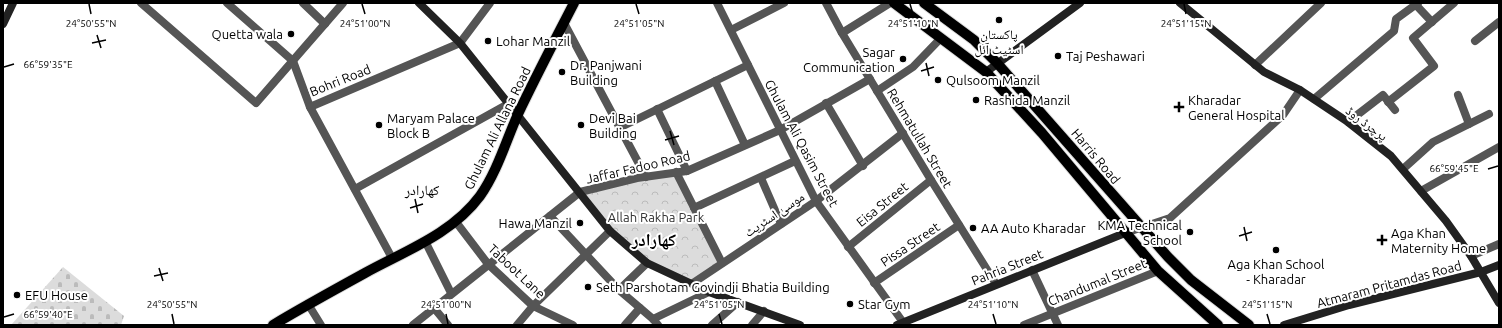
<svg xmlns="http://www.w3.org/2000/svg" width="1502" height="328" viewBox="0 0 1502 328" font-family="Ubuntu,'Noto Naskh Arabic',sans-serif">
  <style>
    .cemetery { fill: url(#cemetery-stones) }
    .park { fill: url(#park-crowns) }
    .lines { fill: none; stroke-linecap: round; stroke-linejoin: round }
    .primary-casing { stroke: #dbdbdb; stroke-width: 12 }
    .street { stroke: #555; stroke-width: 8 }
    .secondary { stroke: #222; stroke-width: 8 }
    .primary { stroke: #000; stroke-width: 10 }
    .ticks { fill: none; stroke: #000; stroke-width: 1.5 }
    .poi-dot { fill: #000; stroke: #fff; stroke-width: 1.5 }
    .labels { text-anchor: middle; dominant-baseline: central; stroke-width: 4; stroke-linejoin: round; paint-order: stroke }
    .poi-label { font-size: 13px; fill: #000; stroke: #fff; text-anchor: start }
    .street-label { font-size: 13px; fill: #000; stroke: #fff }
    .park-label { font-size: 13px; fill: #333; stroke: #fff }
    .neighbourhood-label { font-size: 14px; fill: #000; stroke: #fff }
    .district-label { font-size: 17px; font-weight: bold; fill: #000; stroke: #fff }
    .ticks-label { font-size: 10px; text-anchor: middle; fill: #000; stroke: #fff; stroke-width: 4; stroke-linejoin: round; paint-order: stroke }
  </style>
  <defs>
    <pattern id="cemetery-stones" width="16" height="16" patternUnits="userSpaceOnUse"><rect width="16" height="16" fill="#dcdcdc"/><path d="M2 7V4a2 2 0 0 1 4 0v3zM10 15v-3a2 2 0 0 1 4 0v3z" fill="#bbb"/></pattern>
    <pattern id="park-crowns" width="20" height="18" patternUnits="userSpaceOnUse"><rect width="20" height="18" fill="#dcdcdc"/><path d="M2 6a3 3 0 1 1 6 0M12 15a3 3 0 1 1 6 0" fill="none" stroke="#bbb"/></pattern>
  </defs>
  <rect width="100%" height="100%" fill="#fff"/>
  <polygon class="cemetery" points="63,267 124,316 121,325 11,325"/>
  <polygon class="park" points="679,172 720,260 693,283 647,263 610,231 580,192"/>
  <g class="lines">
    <defs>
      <g id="primary">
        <polyline points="894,3 986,72 1042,133 1158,271 1218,325"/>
        <polyline points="924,3 974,40 997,63 1168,257 1191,280 1249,325"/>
        <path d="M273 325C303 307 334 290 365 273 405 251 452 234 480 196 497 172 506 141 518 114 536 76 555 40 574 3"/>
      </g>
    </defs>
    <use href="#primary" class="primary-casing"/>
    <g class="street">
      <polyline points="141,3 256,103 343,3"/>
      <polyline points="227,3 293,61 310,107 460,43 490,3"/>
      <polyline points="303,3 325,24"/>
      <polyline points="717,3 816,201 905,325"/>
      <polyline points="826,3 842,33 931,180 996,284"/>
      <polyline points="1416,5 1432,22"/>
      <polyline points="564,23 646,177"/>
      <polyline points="731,30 784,3"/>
      <polyline points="842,33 890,3"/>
      <polyline points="1475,41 1499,22"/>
      <polyline points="1255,65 1321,3"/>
      <polyline points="715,81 745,145"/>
      <polyline points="877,91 913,67 940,39"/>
      <polyline points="1458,95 1469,124"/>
      <polyline points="1314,99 1394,31 1396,19 1418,3"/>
      <polyline points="1388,102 1434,66 1413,38 1454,3"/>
      <polyline points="826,103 863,166"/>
      <polyline points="310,107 392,258"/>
      <polyline points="657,109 687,171"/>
      <polyline points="1348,122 1383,95 1395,110"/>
      <polyline points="619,128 748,65"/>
      <polyline points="1403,169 1433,142 1489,114"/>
      <polyline points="676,172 722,263"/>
      <polyline points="761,178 781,224"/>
      <polyline points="355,189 508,104"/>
      <polyline points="1421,191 1499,147"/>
      <polyline points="694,208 795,161"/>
      <polyline points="550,216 619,290 653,319 658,325"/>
      <polyline points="456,222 488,264 533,306 573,325"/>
      <polyline points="1125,233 1170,218 1283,115 1300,90"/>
      <polyline points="425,241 451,293"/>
      <polyline points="848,247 931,180"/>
      <polyline points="1471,256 1499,244"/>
      <polyline points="1032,270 1058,325"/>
      <polyline points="693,283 816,201 903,133"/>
      <polyline points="874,283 959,225"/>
      <polyline points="619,290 647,263"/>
      <polyline points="308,304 321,325"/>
      <polyline points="434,308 448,325"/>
      <polyline points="653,319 709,292"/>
      <polyline points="413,325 580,192 637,178 687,171 780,130 870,79"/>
      <polyline points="517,325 533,306 610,231"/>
      <polyline points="625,325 640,308"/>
      <polyline points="712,325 738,302"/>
      <polyline points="752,325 764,311"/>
      <polyline points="1024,325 1158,271"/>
    </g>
    <g class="secondary">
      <polyline points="419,3 460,43 610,231 647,263 709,292 800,325"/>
      <polyline points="1180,3 1264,72 1300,90 1348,122 1391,156 1446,221 1471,256 1499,303"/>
      <polyline points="3,24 13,3"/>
      <polyline points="986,72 1080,3"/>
      <polyline points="897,325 1125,233"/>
      <polyline points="1284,325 1349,305 1481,272 1499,265"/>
    </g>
    <use href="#primary" class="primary"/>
  </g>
  <path class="ticks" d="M89 4 91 14M362 4 365 14M636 4 639 14M910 4 913 14M1184 4 1186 14M97 35 101 48M92 43 106 40M926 63 929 76M4 67 14 64M921 71 934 67M670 131 674 145M665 140 679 136M1488 169 1498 166M415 199 418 213M410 208 423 204M1244 227 1247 241M1239 236 1252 232M159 268 163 281M154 276 168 273M172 314 174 324M446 314 448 324M719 314 722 324M993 314 996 324M1267 314 1270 324M4 317 14 314"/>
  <g class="poi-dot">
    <circle cx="999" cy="20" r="4"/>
    <circle cx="291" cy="34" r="4"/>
    <circle cx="488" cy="41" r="4"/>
    <circle cx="1058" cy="56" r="4"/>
    <circle cx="903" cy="59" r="4"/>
    <circle cx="562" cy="72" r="4"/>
    <circle cx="938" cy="80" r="4"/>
    <circle cx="976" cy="100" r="4"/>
    <path d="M1177 101h4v4h4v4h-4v4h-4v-4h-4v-4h4z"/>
    <circle cx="379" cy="125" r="4"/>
    <circle cx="581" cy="125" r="4"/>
    <circle cx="580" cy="223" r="4"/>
    <circle cx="973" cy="228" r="4"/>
    <circle cx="1190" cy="232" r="4"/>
    <path d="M1380 234h4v4h4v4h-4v4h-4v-4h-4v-4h4z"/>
    <circle cx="1276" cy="250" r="4"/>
    <circle cx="588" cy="287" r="4"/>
    <circle cx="17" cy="295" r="4"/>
    <circle cx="850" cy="304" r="4"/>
  </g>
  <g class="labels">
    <g class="poi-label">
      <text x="283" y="34" text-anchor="end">Quetta wala</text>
      <text x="999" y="34" text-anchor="middle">پاکستان<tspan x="999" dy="15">اسٹیٹ آئل</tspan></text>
      <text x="496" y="41">Lohar Manzil</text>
      <text x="895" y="52" text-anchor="end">Sagar<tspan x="895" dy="15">Communication</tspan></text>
      <text x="1066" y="56">Taj Peshawari</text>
      <text x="570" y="65">Dr. Panjwani<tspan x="570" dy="15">Building</tspan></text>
      <text x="946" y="80">Qulsoom Manzil</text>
      <text x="984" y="100">Rashida Manzil</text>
      <text x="1188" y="100">Kharadar<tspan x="1188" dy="15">General Hospital</tspan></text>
      <text x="387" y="118">Maryam Palace<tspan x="387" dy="15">Block B</tspan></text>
      <text x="589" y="118">Devi Bai<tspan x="589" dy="15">Building</tspan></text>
      <text x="572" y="223" text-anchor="end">Hawa Manzil</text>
      <text x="1182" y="225" text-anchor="end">KMA Technical<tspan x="1182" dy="15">School</tspan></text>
      <text x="981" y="228">AA Auto Kharadar</text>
      <text x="1391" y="233">Aga Khan<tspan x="1391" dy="15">Maternity Home</tspan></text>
      <text x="1276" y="264" text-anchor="middle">Aga Khan School<tspan x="1276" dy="15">- Kharadar</tspan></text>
      <text x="596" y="287">Seth Parshotam Govindji Bhatia Building</text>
      <text x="25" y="295">EFU House</text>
      <text x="858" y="304">Star Gym</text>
    </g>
    <g class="street-label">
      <text transform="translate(340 80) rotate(-22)">Bohri Road</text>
      <text transform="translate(1367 123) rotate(37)">پرچرڈ روڈ</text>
      <text transform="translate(497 128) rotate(-64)">Ghulam Ali Allana Road</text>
      <text transform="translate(920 138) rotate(59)">Rehmatullah Street</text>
      <text transform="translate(802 143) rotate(62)">Ghulam Ali Qasim Street</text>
      <text transform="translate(1096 156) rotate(50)">Harris Road</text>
      <text transform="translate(638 167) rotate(-13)">Jaffar Fadoo Road</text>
      <text transform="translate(882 204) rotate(-39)">Eisa Street</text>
      <text transform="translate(774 214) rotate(-34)">موسیٰ اسٹریٹ</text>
      <text transform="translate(910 244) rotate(-34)">Pissa Street</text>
      <text transform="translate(1007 267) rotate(-22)">Pahria Street</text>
      <text transform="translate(517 271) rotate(43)">Taboot Lane</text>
      <text transform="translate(1097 282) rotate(-22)">Chandumal Street</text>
      <text transform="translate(1389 284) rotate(-15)">Atmaram Pritamdas Road</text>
    </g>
    <g class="park-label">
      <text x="656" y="217">Allah Rakha Park</text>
    </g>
    <g class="neighbourhood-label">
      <text x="422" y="190">کھارادر</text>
    </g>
    <g class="district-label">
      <text x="654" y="239">کھارادر</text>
    </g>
  </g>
  <g class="ticks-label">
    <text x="91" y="27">24°50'55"N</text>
    <text x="365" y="27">24°51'00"N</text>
    <text x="1186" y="27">24°51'15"N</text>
    <text x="639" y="27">24°51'05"N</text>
    <text x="913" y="27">24°51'10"N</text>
    <text x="48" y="68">66°59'35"E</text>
    <text x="1454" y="172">66°59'45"E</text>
    <text x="172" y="308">24°50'55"N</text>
    <text x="446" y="308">24°51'00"N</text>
    <text x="719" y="308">24°51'05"N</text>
    <text x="993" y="308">24°51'10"N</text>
    <text x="1267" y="308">24°51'15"N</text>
    <text x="48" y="318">66°59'40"E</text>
  </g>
  <rect width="1502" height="328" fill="none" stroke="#000000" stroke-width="8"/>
</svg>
